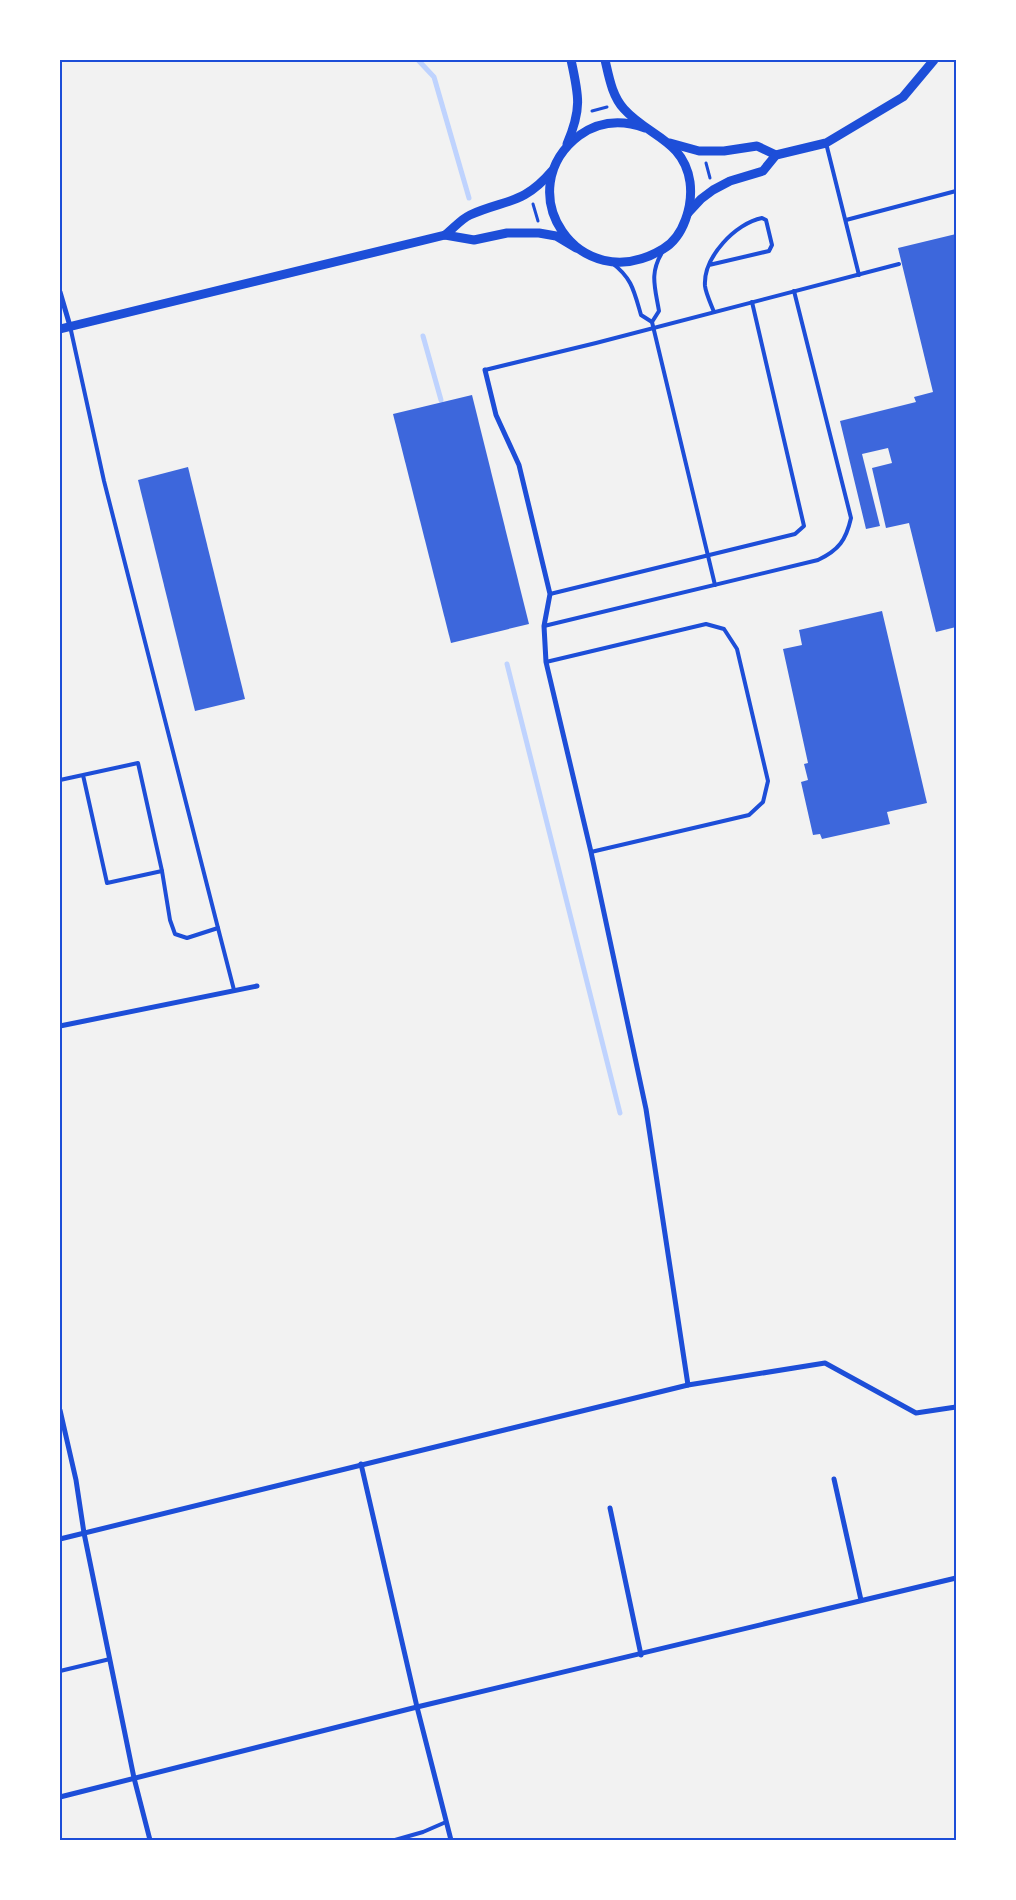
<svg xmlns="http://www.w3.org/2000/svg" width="1016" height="1900" viewBox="0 0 1016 1900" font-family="Poppins,sans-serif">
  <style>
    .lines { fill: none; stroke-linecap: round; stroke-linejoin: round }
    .stream { stroke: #bfd3fe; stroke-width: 5 }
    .building { fill: #3d67dc }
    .path { stroke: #1d4ed8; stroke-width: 3 }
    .service { stroke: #1d4ed8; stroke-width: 4 }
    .minor { stroke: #1d4ed8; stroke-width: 5 }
    .tertiary { stroke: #1d4ed8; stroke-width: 9 }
    .neatline { fill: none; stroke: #1d4ed8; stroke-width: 2 }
  </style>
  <rect width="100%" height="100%" fill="#f2f2f2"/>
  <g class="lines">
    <g class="stream">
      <polyline points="418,60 434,77 469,198"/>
      <polyline points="423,336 441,400"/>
      <polyline points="507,664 620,1113"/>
    </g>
  </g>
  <g class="building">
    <polygon points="956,234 956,627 936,632 909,523 886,528 872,468 892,463 888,448 862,454 880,526 866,529 840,421 916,402 914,397 933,392 898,248"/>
    <polygon points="472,395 529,624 451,643 393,414"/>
    <polygon points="188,467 245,699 195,711 138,480"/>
    <polygon points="882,611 927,803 887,812 890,824 822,839 820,834 813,835 801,782 808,780 804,764 808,763 783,649 802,645 799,630"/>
  </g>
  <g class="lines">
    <g class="path">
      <polyline points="592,111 607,107"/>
      <polyline points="706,163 710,178"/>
      <polyline points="533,204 538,221"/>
    </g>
    <g class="service">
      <polyline points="826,143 859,275"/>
      <polyline points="846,220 956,191"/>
      <path d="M612 263C632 278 634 291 641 315L652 322 715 585"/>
      <path d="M709 265 769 251 772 245 766 220 762 218C736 223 703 257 705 286 706 294 711 304 714 312"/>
      <path d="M652 322 659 311C655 287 649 273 663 251"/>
      <polyline points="70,326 104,481 218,928"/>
      <polyline points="485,370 596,343 899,264"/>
      <polyline points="60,504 60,506"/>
      <polyline points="550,594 795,534 804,526 752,302"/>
      <path d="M544 626 818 560C839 550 846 540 851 518L794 291"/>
      <polyline points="546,662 706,624 724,629 737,649 741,666 768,781 763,802 749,815 591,852"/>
      <polyline points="60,780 138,763 162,871 107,883 83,775"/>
      <polyline points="162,871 170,920 175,934 187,938 218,928 234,990"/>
      <polyline points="60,1671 110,1659"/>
      <polyline points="395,1840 423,1832 446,1822"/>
    </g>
    <g class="minor">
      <polyline points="60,292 70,326"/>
      <polyline points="485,370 496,415 519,465 550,594 544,626 546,662 591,852 646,1109 688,1385"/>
      <polyline points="60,1026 257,986"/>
      <polyline points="60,1410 76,1480 84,1533 134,1778 150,1840"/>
      <polyline points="361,1464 417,1707 451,1840"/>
      <polyline points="834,1479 861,1600"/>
      <polyline points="610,1508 641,1655"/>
      <polyline points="60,1539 688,1385 825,1363 916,1413 956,1407"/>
      <polyline points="60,1797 417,1707 956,1578"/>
    </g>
    <g class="tertiary">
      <path d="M605 60C609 77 612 96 624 109 648 136 684 140 690 182 693 205 684 237 663 249 578 300 507 189 580 135 600 121 623 120 645 128"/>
      <polyline points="670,143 699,151 724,151 757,146 776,155"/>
      <path d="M567 144C582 109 579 96 571 60"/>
      <polyline points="688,213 701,199 713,190 730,181 763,171 776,155 826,143 903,97 934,60"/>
      <path d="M445 235C453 229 461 219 470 215 506 199 523 205 552 171"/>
      <polyline points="60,329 445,235 474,240 507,233 539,233 556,236 576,248"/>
    </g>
  </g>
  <rect width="1016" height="1900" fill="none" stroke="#ffffff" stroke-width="122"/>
  <rect x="61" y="61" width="894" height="1778" class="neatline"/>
</svg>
